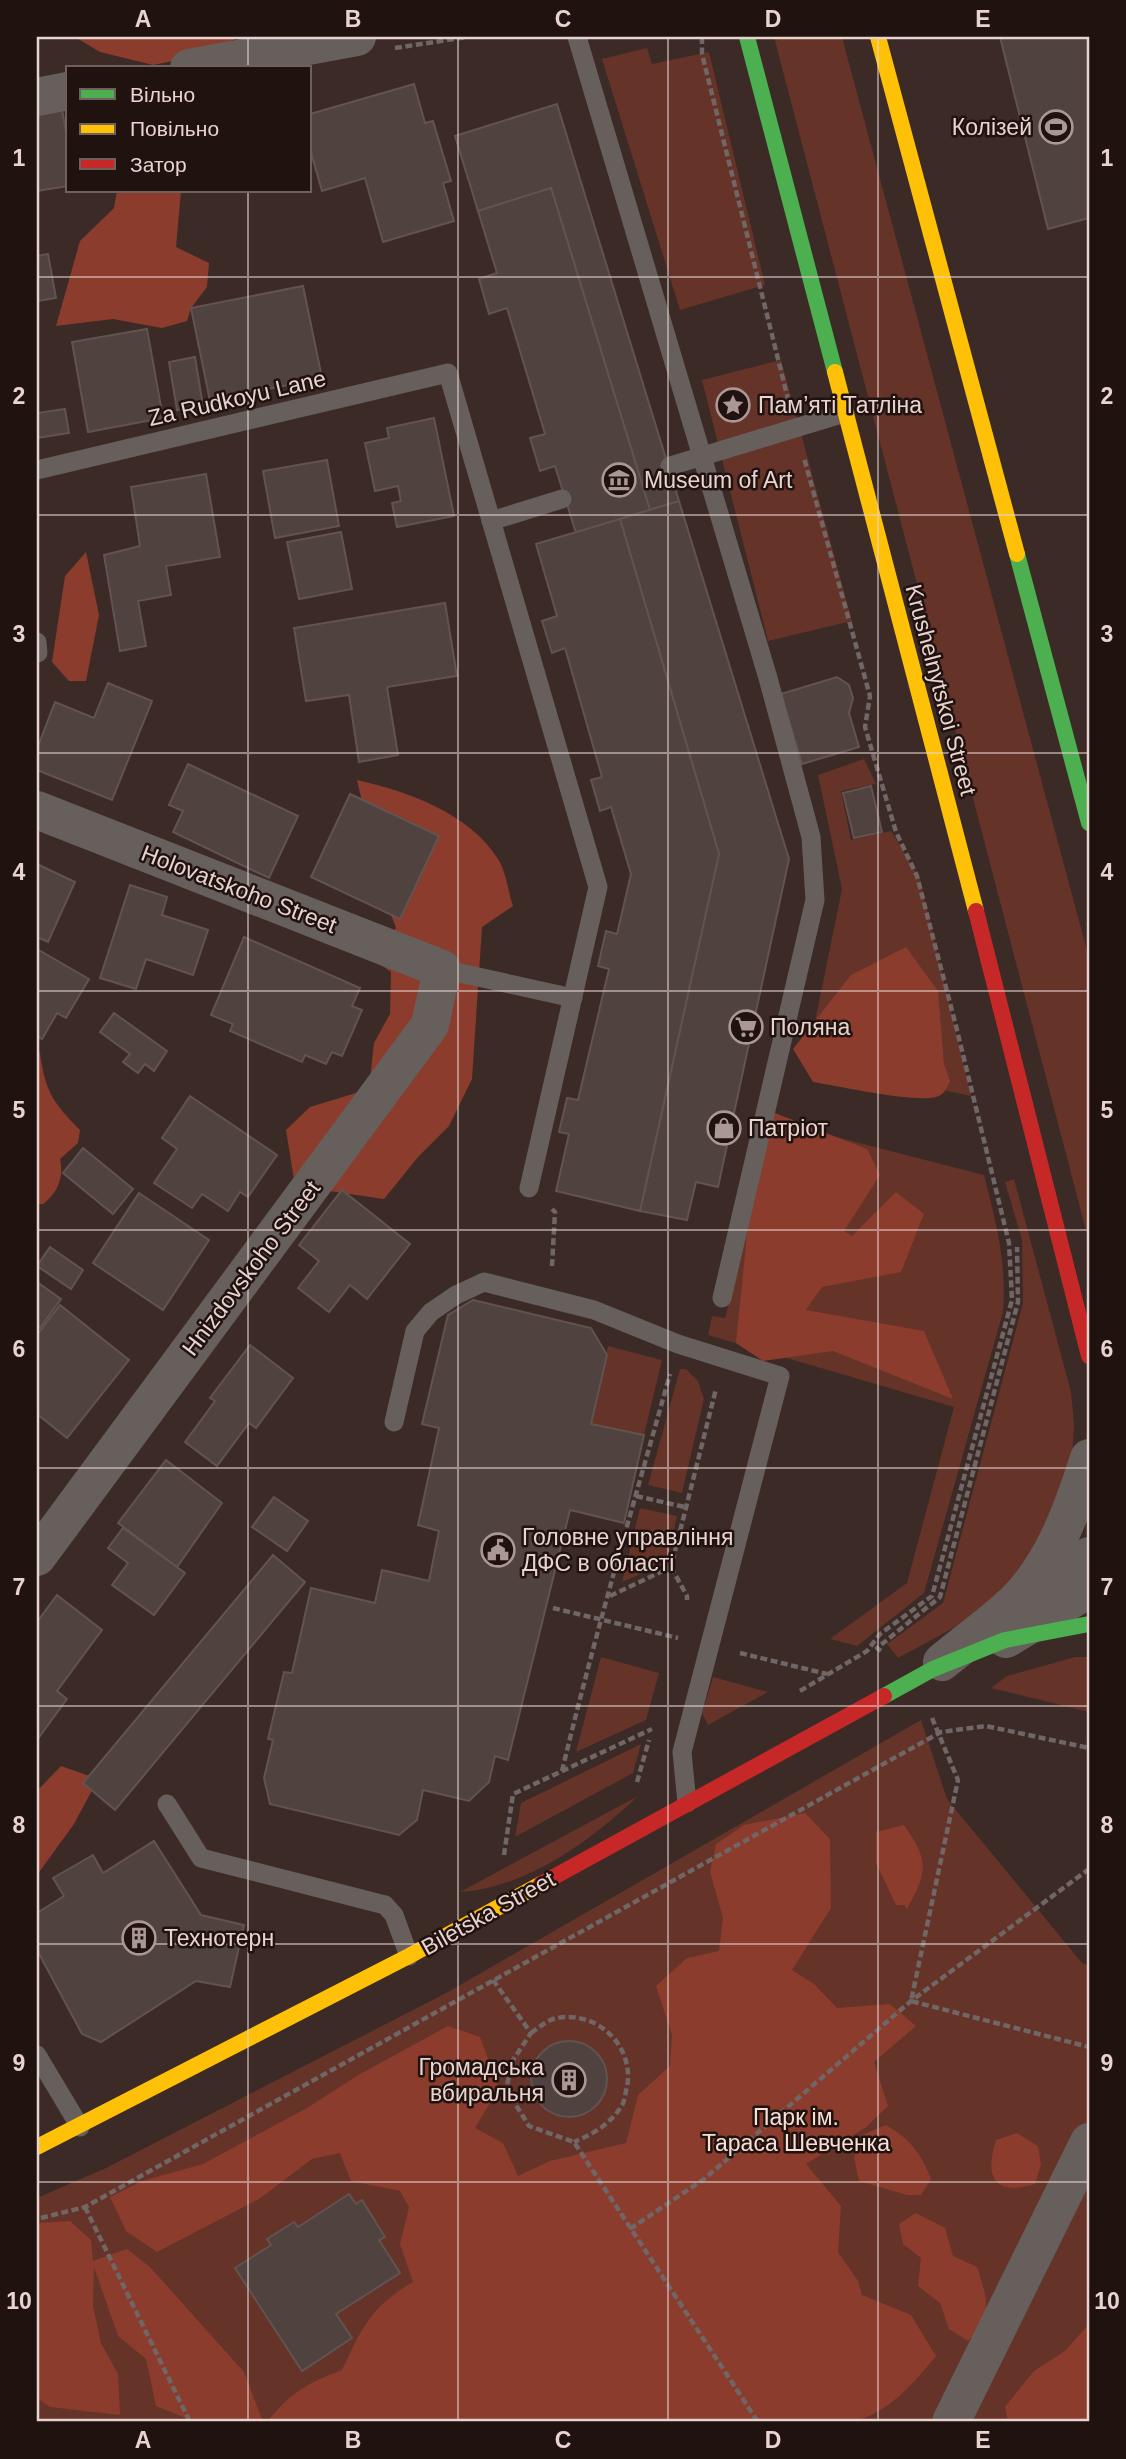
<svg xmlns="http://www.w3.org/2000/svg" width="1126" height="2459" viewBox="0 0 1126 2459" font-family="Helvetica,sans-serif">
  <style>
    .green { fill: #653328 }
    .forest { fill: #8b3c2d }
    .building { fill: #50423f; stroke: #625350; stroke-width: 2 }
    .lines { fill: none; stroke-linecap: round; stroke-linejoin: round }
    .path { stroke: #6f6665; stroke-width: 4.5; stroke-dasharray: 7 3.5; stroke-linecap: butt }
    .lane { stroke: #665f5c; stroke-width: 19 }
    .street { stroke: #665f5c; stroke-width: 38 }
    .fast { stroke: #4caf50; stroke-width: 16 }
    .slow { stroke: #ffc107; stroke-width: 16 }
    .jam { stroke: #c62828; stroke-width: 16 }
    .grid { fill: none; stroke: #e8d3cf; stroke-width: 2; stroke-opacity: 0.55 }
    .labels { text-anchor: middle; dominant-baseline: central; stroke-width: 5; stroke-linejoin: round; paint-order: stroke }
    .poi-label { font-size: 23px; fill: #e8d3cf; stroke: #20120f; text-anchor: start }
    .street-label { font-size: 23px; fill: #e8d3cf; stroke: #20120f }
    .park-label { font-size: 23px; fill: #f8ded8; stroke: #20120f }
    .neatline { fill: none; stroke: #e8d3cf; stroke-width: 2.5 }
    .grid-label { font-size: 23px; text-anchor: middle; font-weight: bold; fill: #e8d3cf }
  </style>
  <rect width="100%" height="100%" fill="#3b2a26"/>
  <g class="green">
    <polygon points="774,37 842,37 1089,958 1089,1242"/>
    <polygon points="647,48 652,64 709,52 765,285 680,310 602,59"/>
    <polygon points="781,360 852,621 768,641 702,380"/>
    <polygon points="864,759 876,784 841,791 851,840 891,831 920,879 971,1096 807,1061 842,889 818,775"/>
    <path d="M774 1121 984 1175C996 1222 1007 1263 1003 1312L924 1593 857 1646 830 1639 907 1583 954 1407 708 1335 712 1316 725 1318Z"/>
    <polygon points="1014,1179 1071,1392 1074,1423 1072,1461 1053,1533 976,1616 898,1658 887,1644 943,1603 1023,1303 1022,1240 1005,1182"/>
    <polygon points="608,1346 662,1360 644,1435 591,1424"/>
    <polygon points="680,1369 686,1369 698,1381 704,1399 682,1493 648,1485"/>
    <polygon points="640,1508 677,1516 666,1563 622,1582"/>
    <polygon points="601,1657 659,1673 646,1720 576,1752"/>
    <polygon points="1075,1657 1089,1657 1089,1712 991,1688 1007,1676"/>
    <polygon points="713,1677 768,1692 708,1725 702,1713"/>
    <polygon points="921,1720 947,1799 1082,1963 1089,1965 1089,2422 37,2422 37,2198 106,2168 448,1992"/>
    <polygon points="641,1744 633,1773 515,1837 521,1803"/>
    <path d="M638 1796C591 1841 526 1888 460 1892Z"/>
  </g>
  <g class="forest">
    <polygon points="75,37 239,37 208,54 153,65 100,52"/>
    <polygon points="117,191 181,191 176,247 209,263 207,287 191,308 187,321 162,328 113,319 56,326 80,241 114,208"/>
    <polygon points="86,552 99,615 86,681 69,681 52,662 65,576"/>
    <path d="M357 780C407 791 469 813 498 859 506 871 508 891 513 906L482 927 472 1079 449 1126 418 1157 384 1199 295 1186 286 1130 310 1107 369 1089 374 1043 390 1014 391 972 371 958 396 928 384 896Z"/>
    <path d="M906 947 938 991 944 1064 950 1081C947 1088 944 1095 936 1097 915 1103 838 1086 813 1082L793 1049 851 975Z"/>
    <path d="M37 1050 40 1053C45 1091 53 1103 80 1130L78 1143 60 1159C64 1177 58 1193 43 1204H37Z"/>
    <polygon points="767,1110 867,1149 880,1175 844,1231 852,1236 896,1192 924,1214 901,1272 822,1287 806,1310 924,1331 953,1399 833,1351 763,1361 736,1343 759,1114"/>
    <polygon points="61,1766 98,1779 74,1824 37,1875 37,1791"/>
    <path d="M805 1813 830 1839 831 1908 792 1970 814 1984 837 2008 890 2004 916 2026 874 2062 888 2106 865 2128 806 2164 841 2206 838 2252 858 2281 862 2295 911 2315 936 2356C913 2384 887 2415 850 2422H267C290 2393 307 2383 342 2370 363 2327 369 2308 413 2282L400 2244 409 2207 400 2191 351 2181 340 2153 312 2159 259 2199 157 2252 126 2231 110 2197 142 2181 203 2164 307 2108 360 2074 448 2026 480 2037 499 2088 475 2128 503 2143 518 2176 550 2161 626 2143 638 2095 670 2066 672 2035 656 1986 687 1958 719 1951 723 1918 710 1872 716 1844 744 1825Z"/>
    <path d="M904 1825C929 1861 928 1871 907 1909L904 1905H896L876 1863V1832Z"/>
    <path d="M886 2125C910 2139 921 2153 931 2179L921 2195H907L859 2181 854 2157 862 2135Z"/>
    <path d="M1017 2133 1038 2146 1041 2165 1035 2184C994 2196 984 2178 996 2140Z"/>
    <path d="M916 2213 945 2228 953 2256 977 2267C988 2301 993 2314 968 2341L949 2329 940 2303 918 2286 921 2258 903 2244 899 2224Z"/>
    <polygon points="70,2221 91,2240 93,2261 127,2249 150,2267 244,2372 263,2422 195,2422 156,2406 146,2359 118,2336 94,2267 93,2306 101,2343 118,2374 120,2415 50,2407 37,2398 37,2223"/>
    <polygon points="1089,2324 1089,2422 1008,2422 1005,2407 1034,2371 1065,2351"/>
  </g>
  <g class="building">
    <polygon points="1000,37 1089,37 1089,218 1048,229"/>
    <polygon points="414,84 425,123 433,121 451,181 443,183 454,221 383,242 365,178 322,191 310,149 310,114"/>
    <polygon points="557,104 679,501 650,510 551,188 478,211 455,136"/>
    <polygon points="62,109 68,144 68,186 37,191 37,113"/>
    <polygon points="551,188 650,510 576,533 555,466 540,471 530,438 545,434 507,308 489,314 479,279 497,273 478,211"/>
    <polygon points="48,254 56,298 37,301 37,256"/>
    <polygon points="303,286 322,378 210,401 191,308"/>
    <polygon points="147,329 163,418 88,432 72,342"/>
    <polygon points="195,357 203,406 177,410 169,362"/>
    <polygon points="65,409 69,433 37,438 37,413"/>
    <polygon points="434,418 454,516 397,527 392,503 401,501 398,486 375,491 365,443 389,438 387,428"/>
    <polygon points="327,460 339,526 275,538 263,471"/>
    <polygon points="206,474 220,557 166,566 171,595 138,601 146,646 120,651 104,555 140,546 131,487"/>
    <polygon points="679,501 789,859 718,1187 696,1182 687,1220 640,1211 719,854 620,519"/>
    <polygon points="620,519 719,854 640,1211 556,1191 569,1134 559,1132 567,1098 578,1100 609,969 598,966 606,931 617,934 631,874 611,807 600,811 591,780 602,777 565,648 552,653 542,621 557,616 536,544"/>
    <polygon points="341,532 352,589 299,599 287,542"/>
    <polygon points="445,603 457,676 387,687 398,755 359,762 349,695 306,701 294,628"/>
    <polygon points="837,677 849,685 853,698 849,713 859,747 802,764 781,694"/>
    <polygon points="108,683 152,701 112,800 37,770 37,749 55,702 94,718"/>
    <polygon points="188,764 298,816 269,878 173,832 183,811 169,805"/>
    <polygon points="871,786 882,832 854,838 843,793"/>
    <polygon points="350,794 439,836 400,919 311,877"/>
    <polygon points="37,864 75,882 48,942 37,937"/>
    <polygon points="130,885 167,897 162,915 208,930 193,975 146,959 136,989 100,978"/>
    <polygon points="244,937 360,988 352,1006 362,1010 342,1056 332,1052 326,1064 305,1055 302,1062 230,1031 233,1024 211,1015"/>
    <polygon points="37,949 89,979 66,1018 57,1013 42,1039 37,1036"/>
    <polygon points="114,1013 167,1051 154,1071 145,1064 138,1073 123,1062 130,1054 100,1032"/>
    <polygon points="190,1096 277,1155 248,1197 240,1192 228,1211 202,1194 192,1208 154,1183 177,1149 162,1138"/>
    <polygon points="83,1148 133,1189 113,1214 63,1173"/>
    <polygon points="342,1190 410,1244 367,1299 350,1285 329,1312 298,1288 319,1261 299,1245"/>
    <polygon points="139,1193 209,1240 163,1310 93,1263"/>
    <polygon points="50,1247 83,1270 71,1289 37,1266"/>
    <polygon points="37,1282 61,1299 40,1328 37,1325"/>
    <polygon points="473,1300 591,1328 607,1355 591,1424 644,1435 624,1523 570,1510 508,1760 495,1756 489,1782 469,1801 423,1790 417,1820 399,1835 270,1804 264,1778 273,1740 268,1739 284,1672 292,1673 311,1588 375,1603 382,1570 429,1581 439,1531 418,1525 439,1428 422,1424 448,1315"/>
    <polygon points="60,1305 129,1360 67,1438 37,1414 37,1335"/>
    <polygon points="250,1345 293,1378 256,1428 249,1423 217,1466 185,1442 215,1401 210,1398"/>
    <polygon points="166,1460 222,1503 177,1567 118,1523"/>
    <polygon points="274,1497 308,1521 287,1551 252,1527"/>
    <polygon points="123,1528 185,1573 154,1615 112,1585 128,1563 108,1548"/>
    <polygon points="273,1555 305,1582 115,1810 83,1783"/>
    <polygon points="57,1595 102,1630 57,1691 67,1699 37,1740 37,1622"/>
    <polygon points="154,1841 201,1915 244,1925 230,1987 196,1981 101,2042 82,2034 37,1950 37,1913 64,1896 53,1878 93,1855 103,1873"/>
    <circle cx="569" cy="2079" r="38"/>
    <polygon points="349,2194 356,2204 362,2200 385,2237 379,2240 400,2273 336,2314 352,2338 302,2371 235,2268 271,2245 267,2239 294,2222 298,2227"/>
  </g>
  <g class="lines">
    <g class="path">
      <polyline points="702,37 702,54 788,399"/>
      <polyline points="395,48 467,37"/>
      <polyline points="552,1266 555,1212 552,1209"/>
      <polyline points="636,1496 685,1507"/>
      <polyline points="671,1567 687,1596 687,1600"/>
      <polyline points="610,1596 671,1567 716,1389"/>
      <polyline points="553,1608 678,1638"/>
      <polyline points="881,1651 877,1648 940,1597 1018,1302 1017,1247"/>
      <polyline points="740,1653 827,1674"/>
      <polyline points="800,1691 867,1651 880,1634 932,1596 1012,1300 1009,1243 956,1026 917,876 896,832 865,727 870,696 804,458"/>
      <polyline points="932,1718 958,1780 911,2001 1089,2047"/>
      <path d="M562 1771C594 1638 633 1506 670 1374"/>
      <polyline points="637,1782 649,1740"/>
      <polyline points="504,1855 513,1794 652,1729"/>
      <polyline points="493,1980 531,2033 513,2060 506,2089 529,2126 574,2142 758,2422"/>
      <path d="M531 2033C537 2029 546 2021 553 2019 595 2008 635 2045 627 2087 625 2093 625 2102 621 2107 609 2125 593 2134 574 2142"/>
      <polyline points="85,2207 190,2422"/>
      <polyline points="41,2218 85,2207 941,1732 986,1726 1089,1748"/>
      <polyline points="630,2229 704,2179 911,2001 1089,1869"/>
    </g>
    <g class="lane">
      <polyline points="577,37 768,678 811,837 815,900 722,1298"/>
      <polyline points="670,466 845,413"/>
      <polyline points="37,470 448,373 598,887 529,1188"/>
      <polyline points="491,521 562,499"/>
      <polyline points="37,642 38,653"/>
      <polyline points="442,969 573,998"/>
      <polyline points="394,1422 415,1331 431,1312 456,1295 484,1282 594,1310 678,1344 780,1376 682,1752 687,1803"/>
      <polyline points="167,1804 201,1858 385,1905 394,1915 409,1956"/>
      <polyline points="37,2055 80,2127"/>
    </g>
    <g class="street">
      <polyline points="189,68 357,37"/>
      <polyline points="37,97 68,91"/>
      <polyline points="37,810 442,969 430,1025 37,1557"/>
      <polyline points="1028,1594 1089,1556"/>
      <polyline points="1006,1639 1089,1589"/>
      <path d="M942 1662C966 1642 992 1624 1014 1603 1053 1566 1073 1508 1089 1458"/>
      <polyline points="951,2422 1089,2142"/>
    </g>
    <g class="fast">
      <polyline points="747,37 835,372"/>
      <polyline points="1017,554 1089,823"/>
      <polyline points="884,1696 933,1669 1005,1640 1089,1624"/>
    </g>
    <g class="slow">
      <polyline points="878,37 1017,554"/>
      <polyline points="835,372 976,911"/>
      <polyline points="37,2147 409,1956 541,1884"/>
    </g>
    <g class="jam">
      <polyline points="976,911 1089,1356"/>
      <polyline points="541,1884 884,1696"/>
    </g>
  </g>
  <path class="grid" d="M248 37V68M458 37V2422M668 37V2422M878 37V2422M248 191V2422M37 277H1089M37 515H1089M37 753H1089M37 991H1089M37 1230H1089M37 1468H1089M37 1706H1089M37 1944H1089M37 2182H1089"/>
  <defs>
    <symbol id="stadium-ring" viewBox="-11 -11 22 22"><circle r="9.5" fill="#20120f" stroke="#ab9894" stroke-width="1.5"/><path d="M0-5a6.5 5 0 1 0 0 10a6.5 5 0 1 0 0-10ZM-3.5-1.8h7v3.6h-7Z" fill="#ab9894"/></symbol>
    <symbol id="sight-ring" viewBox="-11 -11 22 22"><circle r="9.5" fill="#20120f" stroke="#ab9894" stroke-width="1.5"/><path d="M0-6L1.8-2.2L6-1.7L2.9 1.2L3.7 5.4L0 3.3L-3.7 5.4L-2.9 1.2L-6-1.7L-1.8-2.2Z" fill="#ab9894"/></symbol>
    <symbol id="museum-ring" viewBox="-11 -11 22 22"><circle r="9.5" fill="#20120f" stroke="#ab9894" stroke-width="1.5"/><path d="M0-6L6-3V-2H-6V-3ZM-5-1h2V3h-2ZM-1-1h2V3h-2ZM3-1h2V3H3ZM-6 4H6V6H-6Z" fill="#ab9894"/></symbol>
    <symbol id="supermarket-ring" viewBox="-11 -11 22 22"><circle r="9.5" fill="#20120f" stroke="#ab9894" stroke-width="1.5"/><path d="M-6-5.5h2.5l.6 2H6L4.5 2H-2.5L-4.4-4H-6ZM-1.5 3.2a1.3 1.3 0 1 0 .1 0ZM3 3.2a1.3 1.3 0 1 0 .1 0Z" fill="#ab9894"/></symbol>
    <symbol id="shop-ring" viewBox="-11 -11 22 22"><circle r="9.5" fill="#20120f" stroke="#ab9894" stroke-width="1.5"/><path d="M-5-2.5h2.3a2.7 3.5 0 0 1 5.4 0H5L5.5 6h-11ZM-1.5-2.5h3a1.5 2.3 0 0 0-3 0Z" fill="#ab9894"/></symbol>
    <symbol id="civic-ring" viewBox="-11 -11 22 22"><circle r="9.5" fill="#20120f" stroke="#ab9894" stroke-width="1.5"/><path d="M-.6-6.5H3V-4.5H.6V-3L4-1V1h2V6H-6V1h2V-1L-.6-3ZM-1.2 2.5V6h2.4V2.5Z" fill="#ab9894"/></symbol>
    <symbol id="building-ring" viewBox="-11 -11 22 22"><circle r="9.5" fill="#20120f" stroke="#ab9894" stroke-width="1.5"/><path d="M-4-6H4V6H1V3H-1V6H-4ZM-2.5-4.3h1.7v1.8h-1.7ZM.8-4.3h1.7v1.8H.8ZM-2.5-1h1.7V.8h-1.7ZM.8-1h1.7V.8H.8Z" fill="#ab9894"/></symbol>
  </defs>
  <g fill-rule="evenodd">
    <use href="#stadium-ring" x="1037" y="108" width="38" height="38"/>
    <use href="#sight-ring" x="714" y="386" width="38" height="38"/>
    <use href="#museum-ring" x="600" y="461" width="38" height="38"/>
    <use href="#supermarket-ring" x="727" y="1008" width="38" height="38"/>
    <use href="#shop-ring" x="705" y="1109" width="38" height="38"/>
    <use href="#civic-ring" x="479" y="1531" width="38" height="38"/>
    <use href="#building-ring" x="120" y="1919" width="38" height="38"/>
    <use href="#building-ring" x="550" y="2061" width="38" height="38"/>
  </g>
  <g class="labels">
    <g class="poi-label">
      <text x="1032" y="127" text-anchor="end">Колізей</text>
      <text x="758" y="405">Пам’яті Татліна</text>
      <text x="644" y="480">Museum of Art</text>
      <text x="770" y="1027">Поляна</text>
      <text x="748" y="1128">Патріот</text>
      <text x="522" y="1537">Головне управління<tspan x="522" dy="26">ДФС в області</tspan></text>
      <text x="164" y="1938">Технотерн</text>
      <text x="544" y="2067" text-anchor="end">Громадська<tspan x="544" dy="26">вбиральня</tspan></text>
    </g>
    <g class="street-label">
      <text transform="translate(237 398) rotate(-13)">Za Rudkoyu Lane</text>
      <text transform="translate(941 690) rotate(75)">Krushelnytskoi Street</text>
      <text transform="translate(239 889) rotate(21)">Holovatskoho Street</text>
      <text transform="translate(251 1268) rotate(-53)">Hnizdovskoho Street</text>
      <text transform="translate(488 1913) rotate(-29)">Biletska Street</text>
    </g>
    <g class="park-label">
      <text x="796" y="2117">Парк ім.<tspan x="796" dy="26">Тараса Шевченка</tspan></text>
    </g>
  </g>
  <rect width="1126" height="2459" fill="none" stroke="#20120f" stroke-width="77"/>
  <rect x="66" y="66" width="245" height="126" fill="#20120f" stroke="#705f5c" stroke-width="2"/>
  <rect x="80" y="89" width="35" height="10" fill="#4caf50" stroke="#705f5c" stroke-width="2"/>
  <text x="130" y="102" font-size="21" fill="#e8d3cf">Вільно</text>
  <rect x="80" y="124" width="35" height="10" fill="#ffc107" stroke="#705f5c" stroke-width="2"/>
  <text x="130" y="136" font-size="21" fill="#e8d3cf">Повільно</text>
  <rect x="80" y="159" width="35" height="10" fill="#c62828" stroke="#705f5c" stroke-width="2"/>
  <text x="130" y="172" font-size="21" fill="#e8d3cf">Затор</text>
  <rect x="38" y="38" width="1050" height="2382" class="neatline"/>
  <g class="grid-label">
    <text x="143" y="27">A</text>
    <text x="353" y="27">B</text>
    <text x="563" y="27">C</text>
    <text x="773" y="27">D</text>
    <text x="983" y="27">E</text>
    <text x="19" y="166">1</text>
    <text x="1107" y="166">1</text>
    <text x="19" y="404">2</text>
    <text x="1107" y="404">2</text>
    <text x="19" y="642">3</text>
    <text x="1107" y="642">3</text>
    <text x="19" y="880">4</text>
    <text x="1107" y="880">4</text>
    <text x="19" y="1118">5</text>
    <text x="1107" y="1118">5</text>
    <text x="19" y="1357">6</text>
    <text x="1107" y="1357">6</text>
    <text x="19" y="1595">7</text>
    <text x="1107" y="1595">7</text>
    <text x="19" y="1833">8</text>
    <text x="1107" y="1833">8</text>
    <text x="19" y="2071">9</text>
    <text x="1107" y="2071">9</text>
    <text x="19" y="2309">10</text>
    <text x="1107" y="2309">10</text>
    <text x="143" y="2448">A</text>
    <text x="353" y="2448">B</text>
    <text x="563" y="2448">C</text>
    <text x="773" y="2448">D</text>
    <text x="983" y="2448">E</text>
  </g>
</svg>
